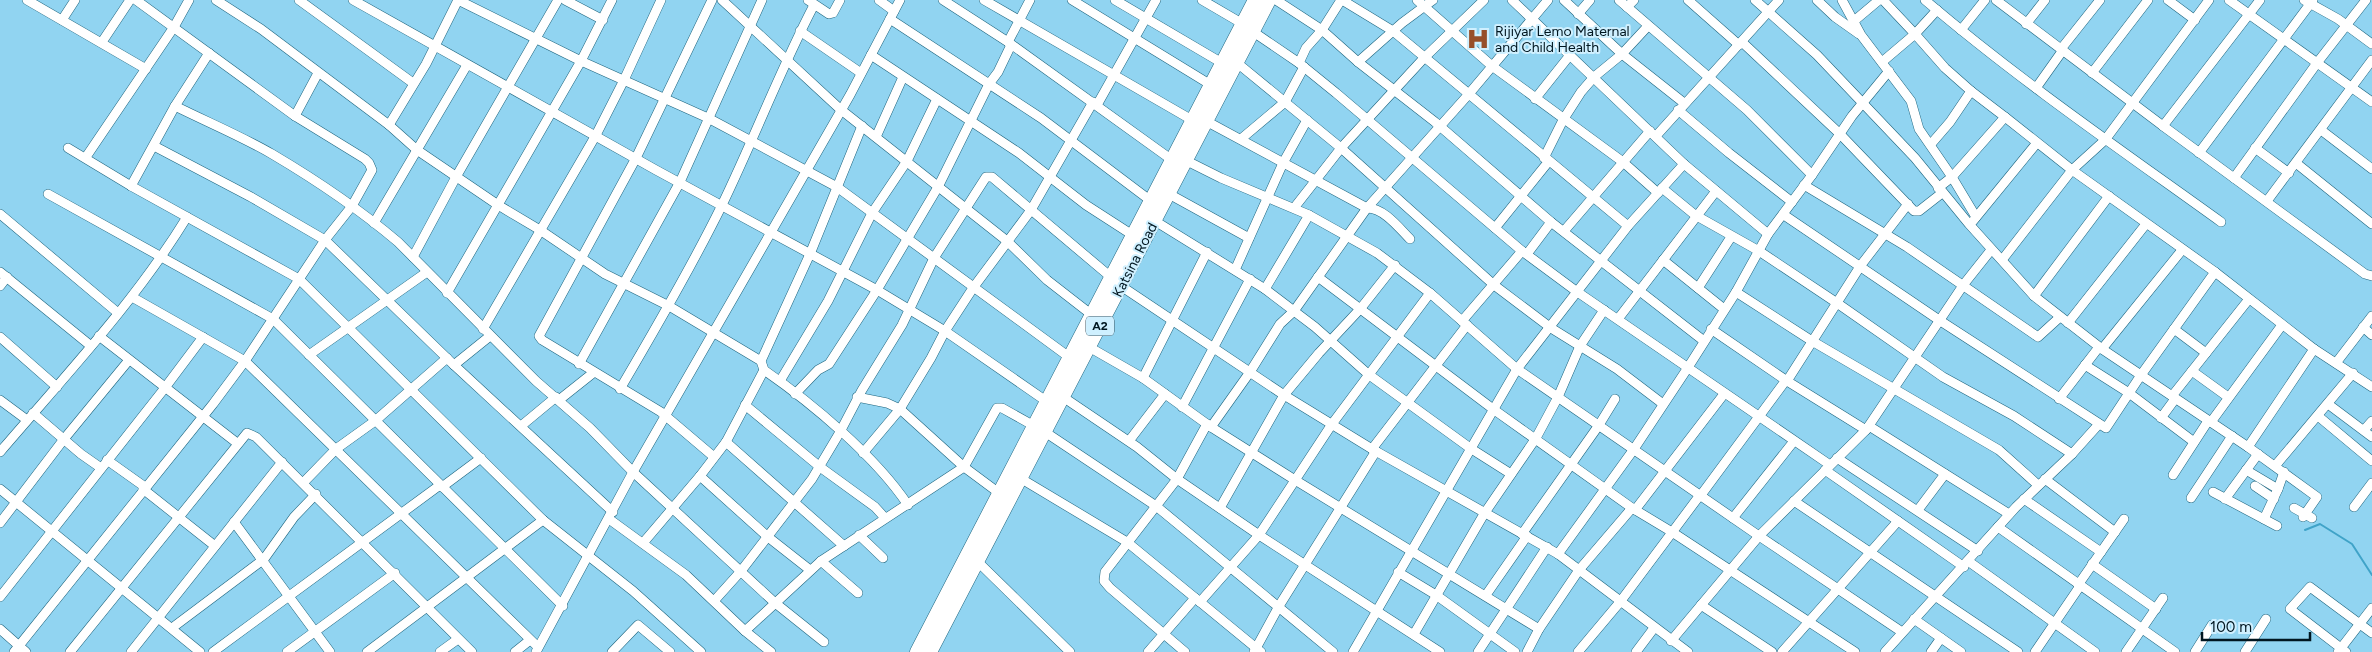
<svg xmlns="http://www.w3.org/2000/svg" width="2372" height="652" viewBox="0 0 2372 652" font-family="Figtree,sans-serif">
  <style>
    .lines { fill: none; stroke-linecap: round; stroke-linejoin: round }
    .stream { stroke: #40a3c8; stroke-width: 2 }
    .minor-casing { stroke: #1e657f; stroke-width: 10 }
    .highway-casing { stroke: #1e657f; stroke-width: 15 }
    .minor { stroke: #fff; stroke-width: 9 }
    .highway { stroke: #fff; stroke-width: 14 }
    .labels { text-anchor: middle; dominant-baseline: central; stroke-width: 4; stroke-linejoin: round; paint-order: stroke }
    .shield { fill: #cff0ff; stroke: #3e5763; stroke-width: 1 }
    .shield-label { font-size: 12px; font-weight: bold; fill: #001620 }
    .poi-label { font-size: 14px; fill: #001620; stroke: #cff0ff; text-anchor: start }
    .street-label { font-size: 14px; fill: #001620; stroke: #cff0ff }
  </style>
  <rect width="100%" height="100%" fill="#91d4f1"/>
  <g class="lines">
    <polyline class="stream" points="2305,530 2320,524 2352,544 2372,575"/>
    <defs>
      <g id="minor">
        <polyline points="27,0 146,69"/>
        <polyline points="216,0 261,29 389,125 417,150 498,205 540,230 605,274 669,306 761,361"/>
        <polyline points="299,0 413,83"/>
        <polyline points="353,0 656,170 877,290 945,331 1046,401"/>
        <polyline points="458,0 581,61 708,118 837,187 1069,357"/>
        <polyline points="565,0 603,20"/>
        <polyline points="712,0 636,158 539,336 542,340 661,412 714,457"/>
        <polyline points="722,0 840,109 1007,241 1047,280 1092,315"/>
        <polyline points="808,0 829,14 833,13 840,0"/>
        <polyline points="879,0 894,11"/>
        <polyline points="943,0 1008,42 1172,160"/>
        <polyline points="984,0 1192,120"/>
        <polyline points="1072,0 1211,85"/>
        <polyline points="1115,0 1222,63"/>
        <polyline points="1202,0 1243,24"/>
        <polyline points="1276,0 1322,30 1358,62 1435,122 1551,222 1704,341"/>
        <polyline points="1342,0 1393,31 1628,226"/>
        <polyline points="1417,0 1492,66 1623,162 1658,193"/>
        <polyline points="1512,0 1684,164 1768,234"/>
        <polyline points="1564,0 1622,54 1684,103"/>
        <polyline points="1619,0 1747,110 1812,175"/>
        <polyline points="1688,0 1739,45"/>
        <polyline points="1755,0 1817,55 1915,158 1969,224 2034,296 2102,349 2248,447 2317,497 2303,517"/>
        <polyline points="1817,0 1835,17 1859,34"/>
        <polyline points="1842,0 1861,35 1911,101 1919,129 1952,177 1976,217"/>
        <polyline points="1883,0 1915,34 1937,10"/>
        <path d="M1925 0C2019 80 2121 150 2221 222"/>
        <polyline points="1996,0 2163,126 2260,0"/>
        <polyline points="2168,0 2195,20"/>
        <polyline points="2229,0 2372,102"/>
        <polyline points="2304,0 2338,19 2372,44"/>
        <polyline points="1627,7 1634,0"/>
        <polyline points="1578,14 1590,0"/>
        <polyline points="890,19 1041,118 1151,201"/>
        <polyline points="62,20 75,0"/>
        <polyline points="1854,21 1879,0"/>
        <polyline points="2026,24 2045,0"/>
        <polyline points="1961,30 1985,0"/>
        <polyline points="800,31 861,73"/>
        <polyline points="1252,31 1299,63 1336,93 1522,251 1576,291 1830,465"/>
        <polyline points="102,42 130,0"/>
        <polyline points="1008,42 1030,0"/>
        <polyline points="1742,42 1840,134 1914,211 1919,211 1942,193"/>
        <polyline points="2061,49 2100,0"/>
        <polyline points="871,55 1019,153 1086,205 1134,236"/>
        <polyline points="1236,62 1341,148 1494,285 1551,328 1617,369 1663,404"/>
        <polyline points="1358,62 1402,23 1433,0"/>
        <polyline points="1882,62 1915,34 1945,68 1971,91"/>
        <polyline points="1299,63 1306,48 1322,30 1341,0"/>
        <polyline points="2092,73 2148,0"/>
        <polyline points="2036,88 2063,50"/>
        <polyline points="1535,99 1570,55"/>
        <polyline points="1097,105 1156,0"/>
        <path d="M175 106C207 122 241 136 272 154 316 180 359 209 398 242L536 381 590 428 633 472 774 602 824 642"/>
        <polyline points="1678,110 1729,153 1792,202"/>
        <polyline points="295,116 318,73"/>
        <path d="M1206 121 1367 208C1384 208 1399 228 1410 239"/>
        <polyline points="389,125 426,64 458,0"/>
        <path d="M862 126 810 254 761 361 764 370C813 404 875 456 908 505"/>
        <polyline points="2163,126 2365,274 2372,276"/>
        <polyline points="2321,130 2372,169"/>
        <polyline points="1656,136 1779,0"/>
        <polyline points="876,137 903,77"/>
        <polyline points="1241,139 1285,102 1304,67"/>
        <polyline points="1931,144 1950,122 1971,91 2005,117 1952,177 1938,188"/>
        <polyline points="154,146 251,197 325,240 454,365 613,512"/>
        <polyline points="68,148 131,186 299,279 543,520 633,591 701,652"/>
        <polyline points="2255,148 2289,173"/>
        <polyline points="2199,153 2313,0"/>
        <polyline points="86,157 174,27 189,0"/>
        <polyline points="1544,158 1563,120 1581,92 1594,77 1622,54 1648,26"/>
        <polyline points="1185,160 1221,178 1309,215 1377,253 1430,293 1517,369 1759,536 1902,632"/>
        <polyline points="2296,163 2372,224"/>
        <polyline points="2234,178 2317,63 2366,0"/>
        <polyline points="1804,185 1907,247 2038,337 2060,317"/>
        <polyline points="131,186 175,106 209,53"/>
        <polyline points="1662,188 1695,215 1759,251 1837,303 1943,377 2014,416 2072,454"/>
        <polyline points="48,194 273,319 563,606"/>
        <polyline points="1169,194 1249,238"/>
        <polyline points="2267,201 2372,60"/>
        <polyline points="1294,208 1341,148 1424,58 1484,0"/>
        <polyline points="0,214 118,313"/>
        <polyline points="1784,215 1939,320 2106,428 2141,375 2215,272 2072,170 2005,117"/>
        <polyline points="1155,221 1265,289 1315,327 1368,374 1470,448 1511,474"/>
        <polyline points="1973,221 2036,144"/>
        <polyline points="374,223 467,65"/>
        <polyline points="1495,228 1549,161"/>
        <polyline points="1564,231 1650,131"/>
        <polyline points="1527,254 1551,222"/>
        <polyline points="413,257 456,177 558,0"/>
        <polyline points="1663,260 1724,309"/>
        <polyline points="2002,260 2072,170 2105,140 2209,0"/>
        <polyline points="1235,270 1283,163 1307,120"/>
        <polyline points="0,272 91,346"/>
        <polyline points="2215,272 2314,349 2372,387"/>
        <polyline points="1318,277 1493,409 1632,508 1672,532 1855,652"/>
        <polyline points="0,286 7,277"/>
        <polyline points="1121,286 1284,395 1372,449 1558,554 1688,652"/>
        <polyline points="1698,288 1731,237"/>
        <polyline points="1265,289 1309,215"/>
        <polyline points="1736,292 1812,341 1999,450 2038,485"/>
        <polyline points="447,293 581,61 612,0"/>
        <polyline points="2034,296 2109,196"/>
        <polyline points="132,297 245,361 538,647"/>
        <polyline points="1618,319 1716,191"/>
        <polyline points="1462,321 1522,251"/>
        <polyline points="2068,323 2146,224"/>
        <polyline points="2363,327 2372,335"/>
        <polyline points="483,329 596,135 624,80 661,0"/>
        <polyline points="1711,329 1787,381"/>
        <polyline points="2174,329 2206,353"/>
        <polyline points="99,336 237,443"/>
        <polyline points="0,337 57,387"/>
        <polyline points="1089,347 1143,378 1211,427 1295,480 1539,629"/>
        <polyline points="2102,349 2182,250"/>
        <polyline points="309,355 427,272"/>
        <polyline points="2336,363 2372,316"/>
        <polyline points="579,364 680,182 762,0"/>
        <polyline points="454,365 490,336"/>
        <polyline points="2085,365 2129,393 2194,442"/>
        <polyline points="2192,371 2228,397"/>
        <polyline points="1143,378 1207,252"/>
        <polyline points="780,381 828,301 872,213 907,161 937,99"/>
        <path d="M620 389C656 328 691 268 722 205 754 139 780 70 814 5"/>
        <polyline points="795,394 818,370 829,364 877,290 938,187 989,84 998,72 1011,45"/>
        <polyline points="2172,396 2249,299"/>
        <polyline points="857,397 887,403 900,409 964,467 999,493"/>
        <polyline points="1063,397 1137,447 1177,479 1259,535 1440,652"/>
        <polyline points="2059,399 2099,347"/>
        <polyline points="0,400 27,420"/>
        <polyline points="559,400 593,373"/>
        <polyline points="2328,404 2372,437"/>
        <polyline points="745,405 820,467 875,507 885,518"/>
        <polyline points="1182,407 1250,279"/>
        <polyline points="33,413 81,454 101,468"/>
        <polyline points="2318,416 2372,461"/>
        <polyline points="2161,418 2175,399"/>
        <polyline points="2211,422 2282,325"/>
        <polyline points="521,426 556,397"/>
        <polyline points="1869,426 2009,514"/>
        <polyline points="1211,427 1250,372 1280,324 1294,311 1367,208 1468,95 1548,0"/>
        <polyline points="1866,430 1787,381 1861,265 1908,204"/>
        <polyline points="2364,430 2372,421"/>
        <polyline points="1129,441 1165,394"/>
        <polyline points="726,442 844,546"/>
        <polyline points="2248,447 2314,349"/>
        <polyline points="1372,449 1467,325"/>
        <path d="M0 452C65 376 135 302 187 217"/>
        <polyline points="863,453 900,409 931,358 945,331 973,288 1031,210 1093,102"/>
        <polyline points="1837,458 1978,551"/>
        <polyline points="107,460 145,487"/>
        <polyline points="2275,466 2353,373"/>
        <polyline points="1825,470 1964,567"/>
        <polyline points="2246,470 2278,489"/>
        <polyline points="2173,475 2208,421"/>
        <polyline points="700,476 768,537 810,570"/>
        <polyline points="1020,478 1127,542 1261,652"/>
        <polyline points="2045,479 2115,532"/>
        <polyline points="303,483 336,449 375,421 447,358"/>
        <polyline points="2255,486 2274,499"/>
        <polyline points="442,487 481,458"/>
        <polyline points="0,489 200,652"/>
        <polyline points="143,489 215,546"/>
        <polyline points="2213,492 2277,526"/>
        <polyline points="1701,495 1786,380"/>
        <polyline points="2191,498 2232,436"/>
        <polyline points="2024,499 2101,552"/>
        <polyline points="2225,499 2258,454"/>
        <polyline points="1794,501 2018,652"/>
        <polyline points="2354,507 2372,483"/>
        <polyline points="1220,508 1284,395 1319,353 1361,308 1395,265"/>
        <polyline points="2294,508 2312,518"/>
        <polyline points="1635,510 1724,394"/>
        <polyline points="1918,510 1945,474"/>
        <polyline points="1733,518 1794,441"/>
        <polyline points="609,519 686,575 745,631 771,652"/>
        <polyline points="2264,519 2278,489 2284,472"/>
        <polyline points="234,522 330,652"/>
        <polyline points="0,523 64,439 129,360"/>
        <polyline points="1998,527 2175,652"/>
        <polyline points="1522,534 1599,425 1615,399"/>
        <polyline points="859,535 883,558"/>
        <polyline points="643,543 700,476 726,442 764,370"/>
        <polyline points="1558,554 1634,449 1687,369 1736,292 1768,234 1812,175 1852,116 1889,71"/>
        <polyline points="821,561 858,593"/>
        <polyline points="977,561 1070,652"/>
        <polyline points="1968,561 2095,652"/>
        <polyline points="2092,564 2156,609"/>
        <polyline points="1398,572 1436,595 1515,652"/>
        <polyline points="2078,585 2124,519"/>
        <polyline points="1486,595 1527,536"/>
        <polyline points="0,597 164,389 203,337"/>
        <polyline points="714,601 741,571 812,479 840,432 862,390 902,325 934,258 986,177 992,177 1112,278"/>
        <polyline points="1200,602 1259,535 1332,424 1430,293"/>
        <polyline points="1701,605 1772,652"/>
        <polyline points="1914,619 1961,652"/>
        <polyline points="172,628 264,559 294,517 316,494"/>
        <polyline points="0,629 26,652"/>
        <polyline points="745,631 821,561 964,467 997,408 1002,408 1045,432 1156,506 1333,652"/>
        <polyline points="1414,634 1484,514 1536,438 1558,397 1580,346 1604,310"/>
        <polyline points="1671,641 1759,536 1866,430 1964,284 1991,250"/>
        <polyline points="14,652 213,404 245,361 325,240 352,206 372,170 369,163 365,159 295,116 136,0"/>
        <polyline points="70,652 247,433 256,437 472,652"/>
        <polyline points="131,652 282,462"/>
        <polyline points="213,652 440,485"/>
        <polyline points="287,652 395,573"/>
        <polyline points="367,652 543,520"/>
        <polyline points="440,652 458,639"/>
        <polyline points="515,652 530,640"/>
        <polyline points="536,652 633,472 850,95 900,0"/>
        <polyline points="612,652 638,625 670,652"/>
        <polyline points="1148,652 1195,598"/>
        <polyline points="1185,652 1110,588 1104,581 1105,572 1177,479 1207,424"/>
        <polyline points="1254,652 1279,606 1376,451"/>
        <polyline points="1353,652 1517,369 1628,226 1684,164"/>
        <polyline points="1478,652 1547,547"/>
        <polyline points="1527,652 1539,629 1579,570 1632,508"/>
        <polyline points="1578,652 1620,602 1700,495"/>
        <polyline points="1636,652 1654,628"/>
        <polyline points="1782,652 1898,521"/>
        <polyline points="1885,652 2016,507 2072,454 2099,424"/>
        <polyline points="1931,652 1941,638"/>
        <polyline points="2035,652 2080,586"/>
        <polyline points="2126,652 2163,598"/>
        <polyline points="2195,652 2212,625"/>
        <polyline points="2245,652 2266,619"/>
        <polyline points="2338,652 2372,608"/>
        <polyline points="2346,652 2290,609 2310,587 2372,633"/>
      </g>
      <g id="highway">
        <polyline points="917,652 1255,0"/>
        <polyline points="930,652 1269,0"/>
      </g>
    </defs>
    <use href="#minor" class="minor-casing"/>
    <use href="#highway" class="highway-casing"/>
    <use href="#minor" class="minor"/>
    <use href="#highway" class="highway"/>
  </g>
  <defs>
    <symbol id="hospital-bare" viewBox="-9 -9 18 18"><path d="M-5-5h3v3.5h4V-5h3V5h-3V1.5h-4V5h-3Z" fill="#974f2a" stroke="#cff0ff" stroke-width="2.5" paint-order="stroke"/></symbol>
  </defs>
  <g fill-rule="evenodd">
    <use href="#hospital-bare" x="1462" y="23" width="32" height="32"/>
  </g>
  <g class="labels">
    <rect class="shield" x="1086" y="316.5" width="28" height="19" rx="4"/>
    <g class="shield-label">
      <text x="1100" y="326">A2</text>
    </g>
    <g class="poi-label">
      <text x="1495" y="31">Rijiyar Lemo Maternal<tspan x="1495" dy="16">and Child Health</tspan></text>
    </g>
    <g class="street-label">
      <text transform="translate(1135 260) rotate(-63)">Katsina Road</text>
    </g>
  </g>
  <path d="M2202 632v8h108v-8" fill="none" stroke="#001620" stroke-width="2.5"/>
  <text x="2210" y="632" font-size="15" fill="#001620" stroke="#cff0ff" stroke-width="4" paint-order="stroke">100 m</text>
</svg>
